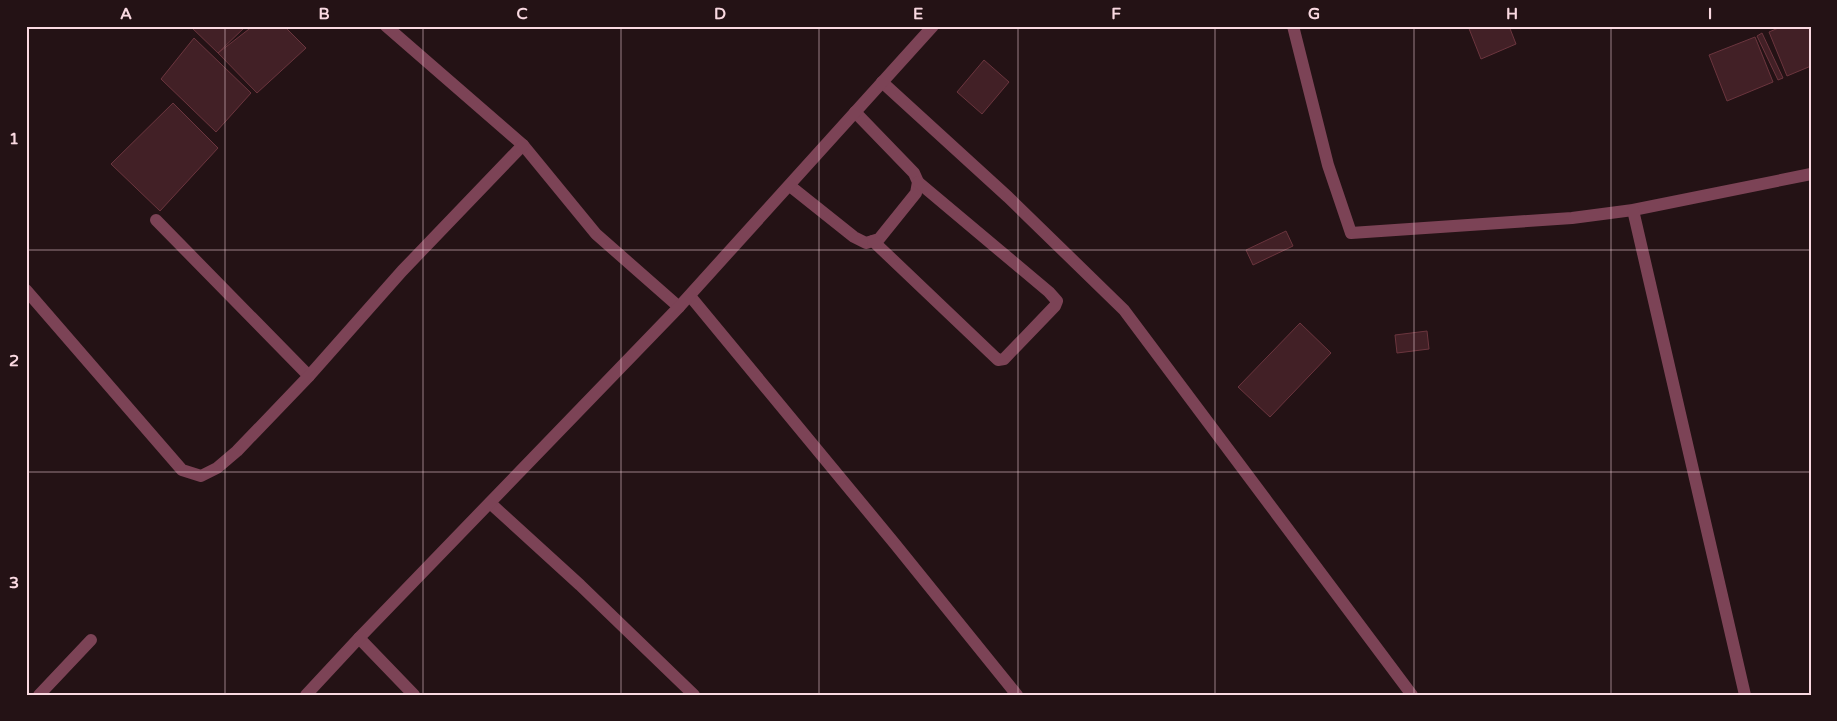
<svg xmlns="http://www.w3.org/2000/svg" width="1837" height="721" viewBox="0 0 1837 721" font-family="'Varela Round',sans-serif">
  <style>
    .building { fill: #422026; stroke: #6b353e }
    .lines { fill: none; stroke-linecap: round; stroke-linejoin: round }
    .minor { stroke: #7c4356; stroke-width: 12 }
    .grid { fill: none; stroke: #fad9e1; stroke-width: 1; stroke-opacity: 0.55 }
    .neatline { fill: none; stroke: #fad9e1; stroke-width: 2 }
    .grid-label { font-size: 16px; text-anchor: middle; font-weight: bold; fill: #fad9e1 }
  </style>
  <rect width="100%" height="100%" fill="#241215"/>
  <g class="building">
    <polygon points="190,26 246,26 218,53"/>
    <polygon points="253,26 284,26 306,48 257,93 218,53"/>
    <polygon points="1468,26 1509,26 1516,44 1481,59"/>
    <polygon points="1783,26 1811,26 1811,66 1787,76 1769,32"/>
    <polygon points="1762,33 1783,78 1778,80 1757,36"/>
    <polygon points="1755,37 1773,82 1727,101 1709,55"/>
    <polygon points="194,38 251,93 216,132 161,79"/>
    <polygon points="984,60 1009,82 982,114 957,92"/>
    <polygon points="173,103 218,148 160,211 111,164"/>
    <polygon points="1286,231 1293,246 1253,265 1246,250"/>
    <polygon points="1300,323 1331,353 1270,417 1238,387"/>
    <polygon points="1427,331 1429,349 1397,353 1395,335"/>
  </g>
  <g class="lines">
    <g class="minor">
      <polyline points="386,26 523,145 596,234 679,307"/>
      <polyline points="1293,26 1328,165 1351,233 1572,218 1633,210 1811,174"/>
      <polyline points="882,82 1008,197 1124,310 1412,695"/>
      <polyline points="790,186 854,237 866,243 879,239 916,193 918,182 914,173 855,112"/>
      <polyline points="1633,210 1745,695"/>
      <polyline points="156,220 309,376"/>
      <polyline points="873,241 998,360 1004,359 1055,306 1057,301 1049,292 918,182"/>
      <polyline points="26,290 182,470 201,476 217,468 237,451 309,376 402,271 523,145"/>
      <polyline points="690,296 895,544 1017,695"/>
      <polyline points="490,503 580,585 694,695"/>
      <polyline points="359,638 414,695"/>
      <polyline points="39,695 91,640"/>
      <polyline points="306,695 359,638 679,307 933,26"/>
    </g>
  </g>
  <path class="grid" d="M225 26V695M423 26V695M621 26V695M819 26V695M1018 26V695M1215 26V695M1414 26V695M1611 26V695M26 250H1811M26 472H1811"/>
  <rect width="1837" height="721" fill="none" stroke="#241215" stroke-width="55"/>
  <rect x="28" y="28" width="1782" height="666" class="neatline"/>
  <g class="grid-label">
    <text x="126" y="19">A</text>
    <text x="324" y="19">B</text>
    <text x="522" y="19">C</text>
    <text x="720" y="19">D</text>
    <text x="918" y="19">E</text>
    <text x="1116" y="19">F</text>
    <text x="1314" y="19">G</text>
    <text x="1512" y="19">H</text>
    <text x="1710" y="19">I</text>
    <text x="14" y="144">1</text>
    <text x="14" y="366">2</text>
    <text x="14" y="588">3</text>
  </g>
</svg>
